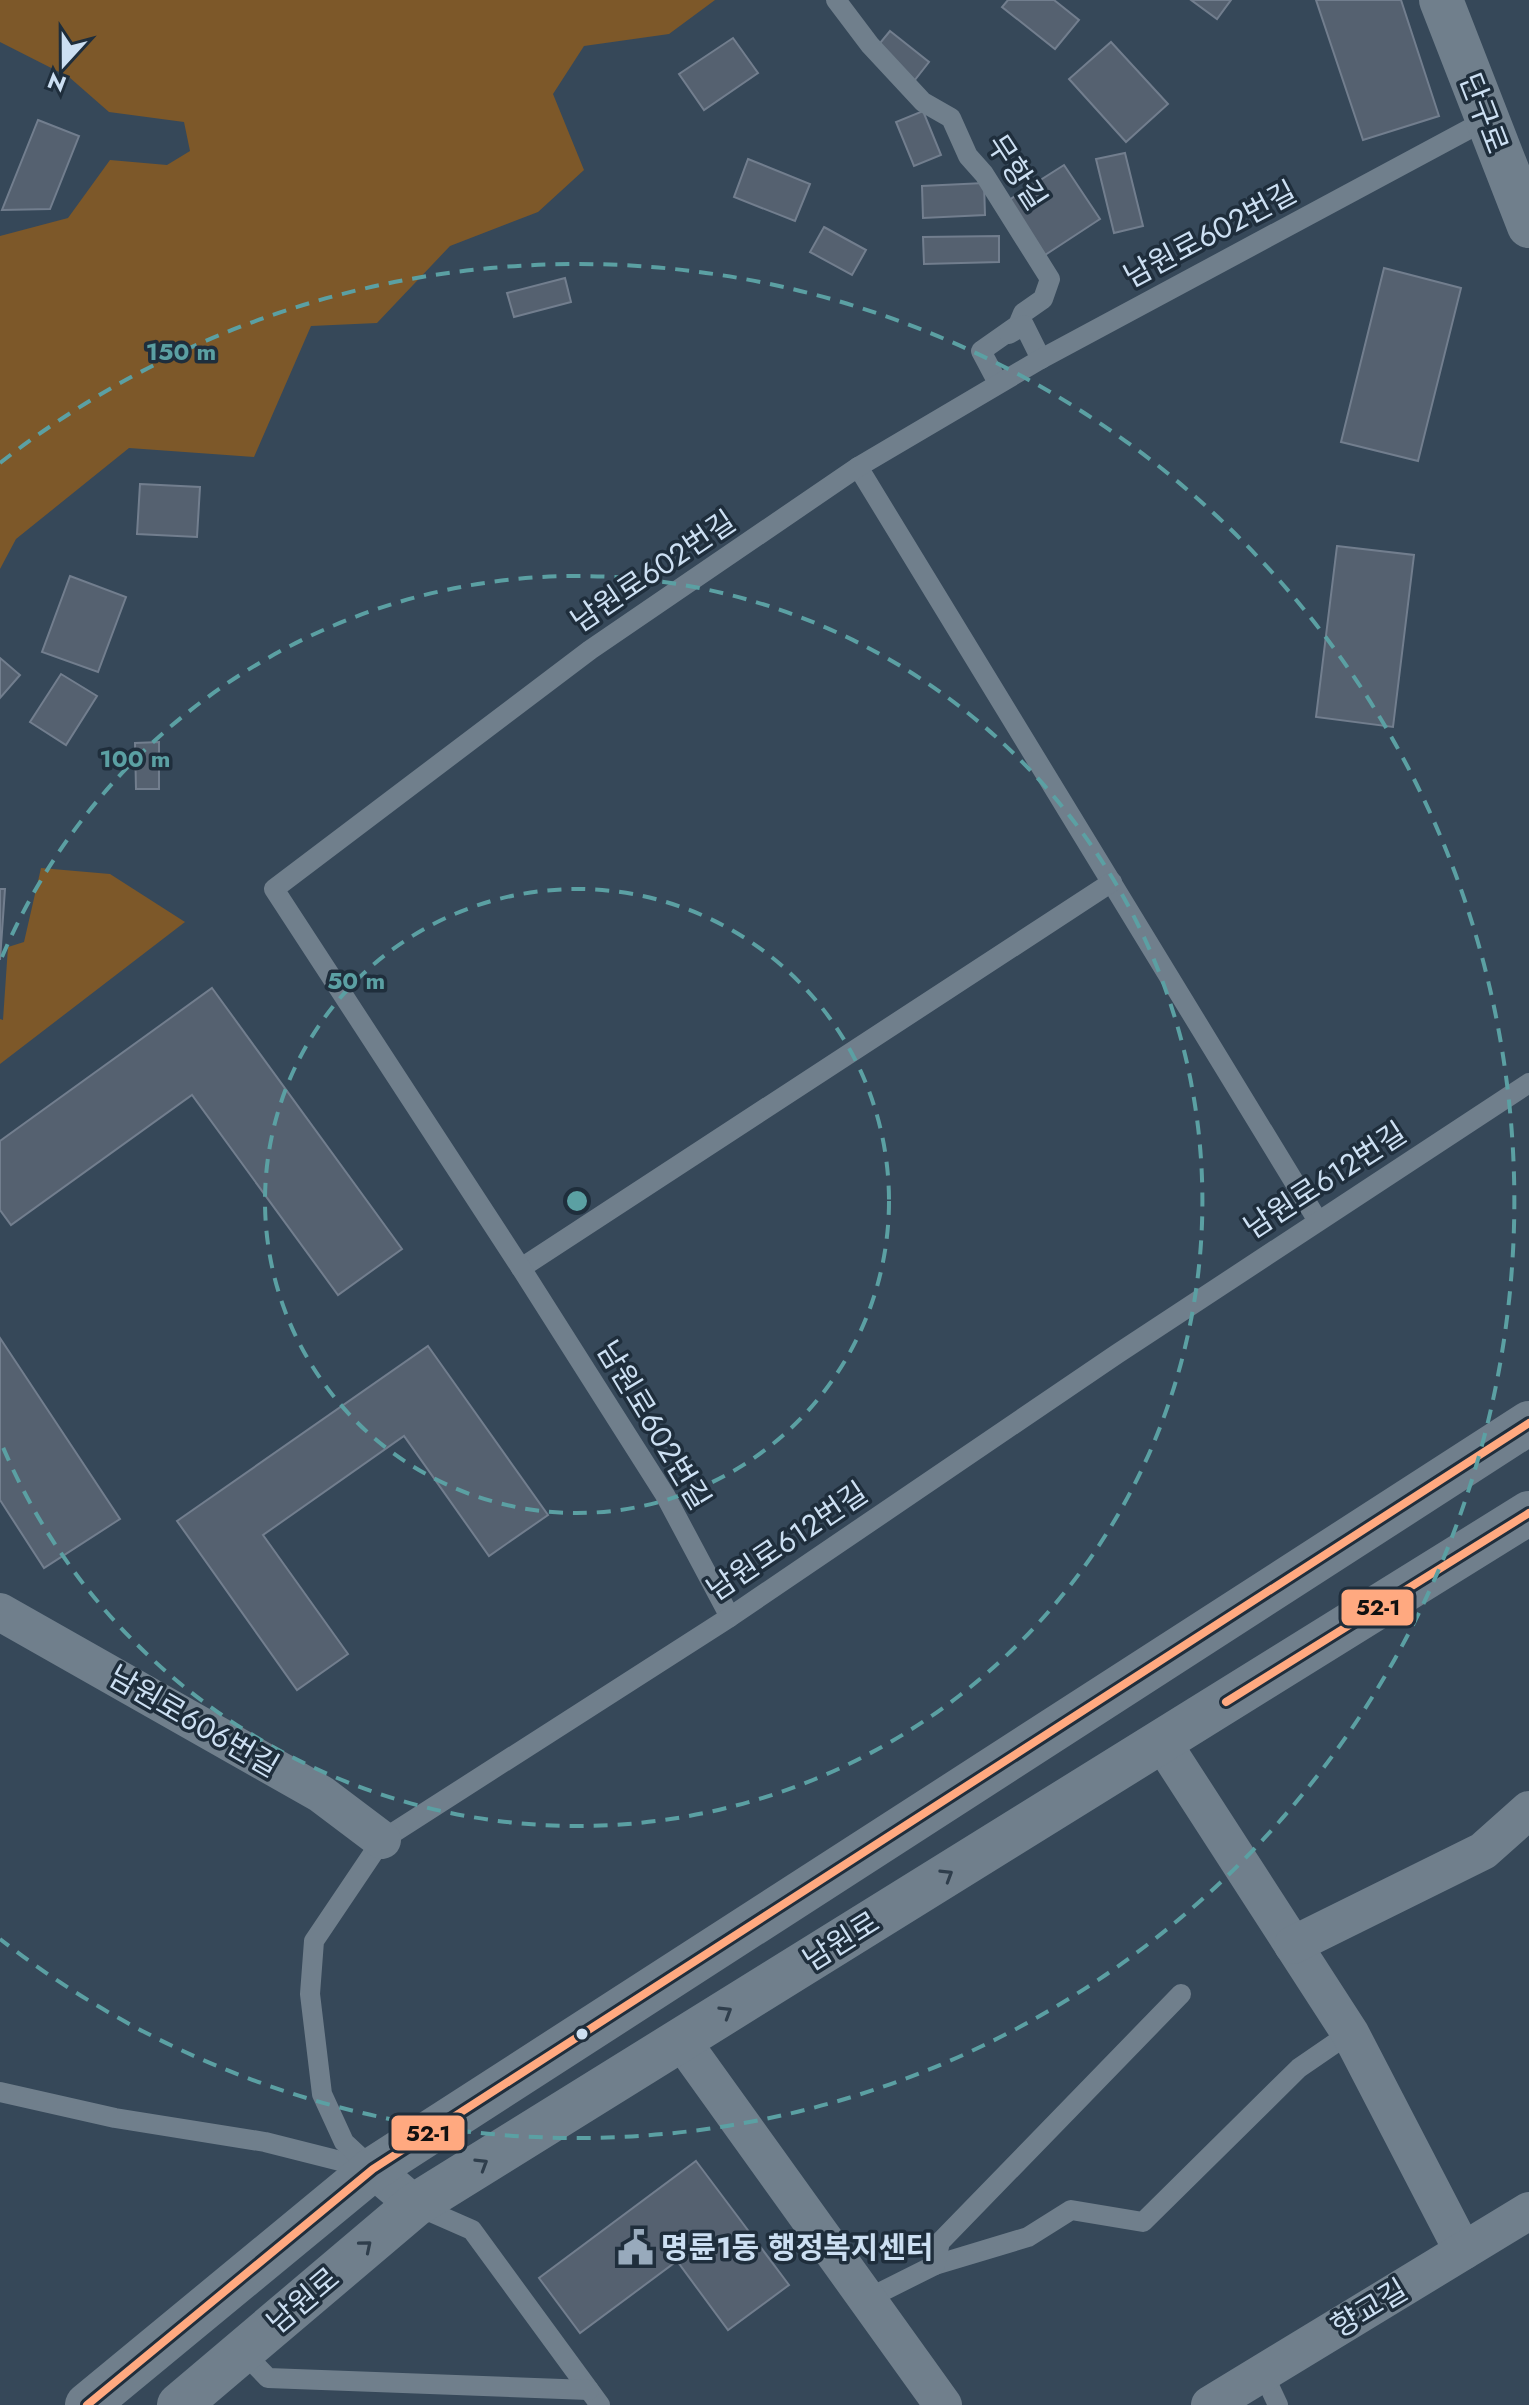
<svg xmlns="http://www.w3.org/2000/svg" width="1529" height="2405" viewBox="0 0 1529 2405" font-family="Jost,'Noto Sans KR',sans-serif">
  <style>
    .green { fill: #7d5829 }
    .building { fill: #556170; stroke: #727e8e; stroke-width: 2 }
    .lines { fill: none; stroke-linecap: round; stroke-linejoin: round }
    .service { stroke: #707f8c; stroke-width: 20 }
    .minor { stroke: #707f8c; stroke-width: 38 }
    .tertiary { stroke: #707f8c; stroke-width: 44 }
    .bus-1-casing { stroke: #1f2e3c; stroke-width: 14 }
    .bus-1 { stroke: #ffa980; stroke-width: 8 }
    .oneway { stroke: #2f3e4c }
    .ring { fill: none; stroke: #5ba0a3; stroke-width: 4; stroke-dasharray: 14 10 }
    .bus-dot { fill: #ccdff2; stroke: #1f2e3c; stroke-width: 3 }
    .labels { text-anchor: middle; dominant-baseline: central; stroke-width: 7; stroke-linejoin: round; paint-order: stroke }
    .street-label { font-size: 30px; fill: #ccdff2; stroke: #1f2e3c }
    .poi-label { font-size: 30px; font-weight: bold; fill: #ccdff2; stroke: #1f2e3c; text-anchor: start }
    .centre { fill: #5ba0a3; stroke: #1f2e3c; stroke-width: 4 }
    .ring-label { font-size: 24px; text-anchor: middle; font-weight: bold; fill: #5ba0a3; stroke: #1f2e3c; stroke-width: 7; stroke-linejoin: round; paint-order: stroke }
    .line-badge { stroke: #1f2e3c; stroke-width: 3 }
    .pale-badge-label { font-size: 22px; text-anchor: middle; font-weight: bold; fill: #111 }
  </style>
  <rect width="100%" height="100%" fill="#364859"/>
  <g class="green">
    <polygon points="0,0 715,0 669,34 584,46 553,94 584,170 538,212 450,246 377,323 311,326 254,457 129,448 16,539 0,569 0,236 68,218 110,160 167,165 190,151 184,122 109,112 69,77 0,42"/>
    <polygon points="41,868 110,874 185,922 0,1064 0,1019 3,1020 8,947 24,942"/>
  </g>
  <g class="building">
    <polygon points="1008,0 1054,0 1079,20 1055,49 1002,7"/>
    <polygon points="1191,0 1231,0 1217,19"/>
    <polygon points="1316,0 1401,0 1439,116 1363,140"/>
    <polygon points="890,31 929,62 914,81 875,49"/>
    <polygon points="733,38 758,73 704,110 679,74"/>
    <polygon points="1111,42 1168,104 1126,142 1069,79"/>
    <polygon points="923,111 941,155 914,166 896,122"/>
    <polygon points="38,120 79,136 50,209 2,210"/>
    <polygon points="1125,153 1143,226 1114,233 1096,159"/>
    <polygon points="748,159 810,184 795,221 734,197"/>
    <polygon points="1064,165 1100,219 1045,255 1009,200"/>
    <polygon points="984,183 985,215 923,218 922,186"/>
    <polygon points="824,227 866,250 852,275 810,252"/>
    <polygon points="999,236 999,262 924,264 923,237"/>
    <polygon points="1384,268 1461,288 1418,461 1341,442"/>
    <polygon points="565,278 571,302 514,317 507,293"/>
    <polygon points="140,484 200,487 197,537 137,534"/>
    <polygon points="1337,546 1414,555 1393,727 1316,717"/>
    <polygon points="70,576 126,597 98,672 42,652"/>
    <polygon points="0,658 20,675 0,698"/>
    <polygon points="61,674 97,696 66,745 30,722"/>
    <polygon points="159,742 159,789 136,789 135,743"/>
    <polygon points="0,889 5,889 0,960"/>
    <polygon points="212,988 402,1249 338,1295 192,1095 11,1225 0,1210 0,1141"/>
    <polygon points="0,1338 120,1519 44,1568 0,1500"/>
    <polygon points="428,1346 548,1515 489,1556 404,1436 263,1535 348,1654 297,1690 177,1521"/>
    <polygon points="696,2161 789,2285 728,2330 677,2261 580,2333 539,2278"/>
  </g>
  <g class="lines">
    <g class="service">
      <polyline points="836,0 870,45 923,102 951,118 968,156 984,174 1050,279 1043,299 1023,313 1018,325 981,351 998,383"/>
      <polyline points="1009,334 1024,325 1041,359"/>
      <polyline points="858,467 1318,1221"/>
      <polyline points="521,1268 1112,882"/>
      <polyline points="730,1617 665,1495 521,1268 274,889 590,650 858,467 1041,359 1486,120"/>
      <polyline points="0,2092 115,2118 265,2142 372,2169"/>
      <polyline points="373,2169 344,2142 322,2094 310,1994 314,1941 382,1840 730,1617 1117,1354 1529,1083"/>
      <polyline points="415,2205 472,2230 600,2405"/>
      <polyline points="935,2265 1028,2237 1071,2210 1143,2222 1299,2068 1350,2033"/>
      <polyline points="867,2299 935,2265 940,2242 1181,1994"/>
      <polyline points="242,2351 268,2378 589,2390"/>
      <polyline points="1263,2373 1278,2405"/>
    </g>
    <g class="minor">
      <polyline points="0,1612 321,1794 382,1840"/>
      <polyline points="1162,1742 1350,2033 1463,2251"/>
      <polyline points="1293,1945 1483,1851 1529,1810"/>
      <polyline points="681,2040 943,2405"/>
      <polyline points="373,2169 415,2205"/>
      <polyline points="1210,2405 1529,2211"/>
    </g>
    <g class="tertiary">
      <polyline points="1441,0 1529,226"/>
      <polyline points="87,2405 373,2169 1529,1423"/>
      <polyline points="179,2405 415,2205 1529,1513"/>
    </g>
    <defs>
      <g id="bus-1">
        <polyline points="1226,1702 1529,1513"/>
        <polyline points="87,2405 373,2169 1529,1423"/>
      </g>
    </defs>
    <use href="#bus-1" class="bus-1-casing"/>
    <use href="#bus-1" class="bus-1"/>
  </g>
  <defs><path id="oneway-chevron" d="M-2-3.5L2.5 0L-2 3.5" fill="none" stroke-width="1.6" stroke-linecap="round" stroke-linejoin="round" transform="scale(2)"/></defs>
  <g class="oneway">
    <use href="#oneway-chevron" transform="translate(947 1875) rotate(-32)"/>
    <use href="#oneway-chevron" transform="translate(726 2012) rotate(-32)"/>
    <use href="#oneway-chevron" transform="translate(482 2164) rotate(-32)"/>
    <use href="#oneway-chevron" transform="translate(366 2246) rotate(-40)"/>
  </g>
  <g class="ring">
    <circle cx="577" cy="1201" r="312"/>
    <path d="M2 957A625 625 0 1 1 2 1445"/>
    <path d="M0 463A937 937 0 1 1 0 1939"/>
  </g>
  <defs>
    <symbol id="civic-bare" viewBox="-9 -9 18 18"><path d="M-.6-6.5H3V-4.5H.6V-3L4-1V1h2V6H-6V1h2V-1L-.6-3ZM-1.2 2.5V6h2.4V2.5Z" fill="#98aabc" stroke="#1f2e3c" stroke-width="2.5" paint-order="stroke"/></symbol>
  </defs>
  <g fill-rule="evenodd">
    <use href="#civic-bare" x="610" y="2222" width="51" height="51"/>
  </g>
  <circle class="bus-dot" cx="582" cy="2034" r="7"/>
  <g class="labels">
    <g class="street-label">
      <text transform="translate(1484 113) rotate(69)">단구로</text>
      <text transform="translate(1017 172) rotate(57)">무항길</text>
      <text transform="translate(1210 234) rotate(-28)">남원로602번길</text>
      <text transform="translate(653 571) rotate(-34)">남원로602번길</text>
      <text transform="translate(1325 1180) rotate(-33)">남원로612번길</text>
      <text transform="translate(654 1425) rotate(59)">남원로602번길</text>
      <text transform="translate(787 1541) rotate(-34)">남원로612번길</text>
      <text transform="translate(194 1721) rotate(30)">남원로606번길</text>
      <text transform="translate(841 1941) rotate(-32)">남원로</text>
      <text transform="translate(303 2300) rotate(-40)">남원로</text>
      <text transform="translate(1369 2308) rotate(-31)">향교길</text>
    </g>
    <g class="poi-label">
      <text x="661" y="2247">명륜1동 행정복지센터</text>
    </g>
  </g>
  <circle cx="577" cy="1201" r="12" class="centre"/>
  <g class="ring-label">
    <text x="181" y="360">150 m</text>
    <text x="135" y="767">100 m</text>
    <text x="356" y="989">50 m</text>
  </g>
  <g class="line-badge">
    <rect x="1340" y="1588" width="75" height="39" rx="8" fill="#ffa980"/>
    <rect x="390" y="2114" width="76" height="38" rx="8" fill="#ffa980"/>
  </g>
  <g class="pale-badge-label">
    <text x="1378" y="1615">52-1</text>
    <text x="428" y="2141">52-1</text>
  </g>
  <g transform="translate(64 64) rotate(201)" stroke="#1f2e3c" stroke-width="6" paint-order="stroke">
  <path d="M0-6L14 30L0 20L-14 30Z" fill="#ccdff2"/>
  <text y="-12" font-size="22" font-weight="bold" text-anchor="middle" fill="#ccdff2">N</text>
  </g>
</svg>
